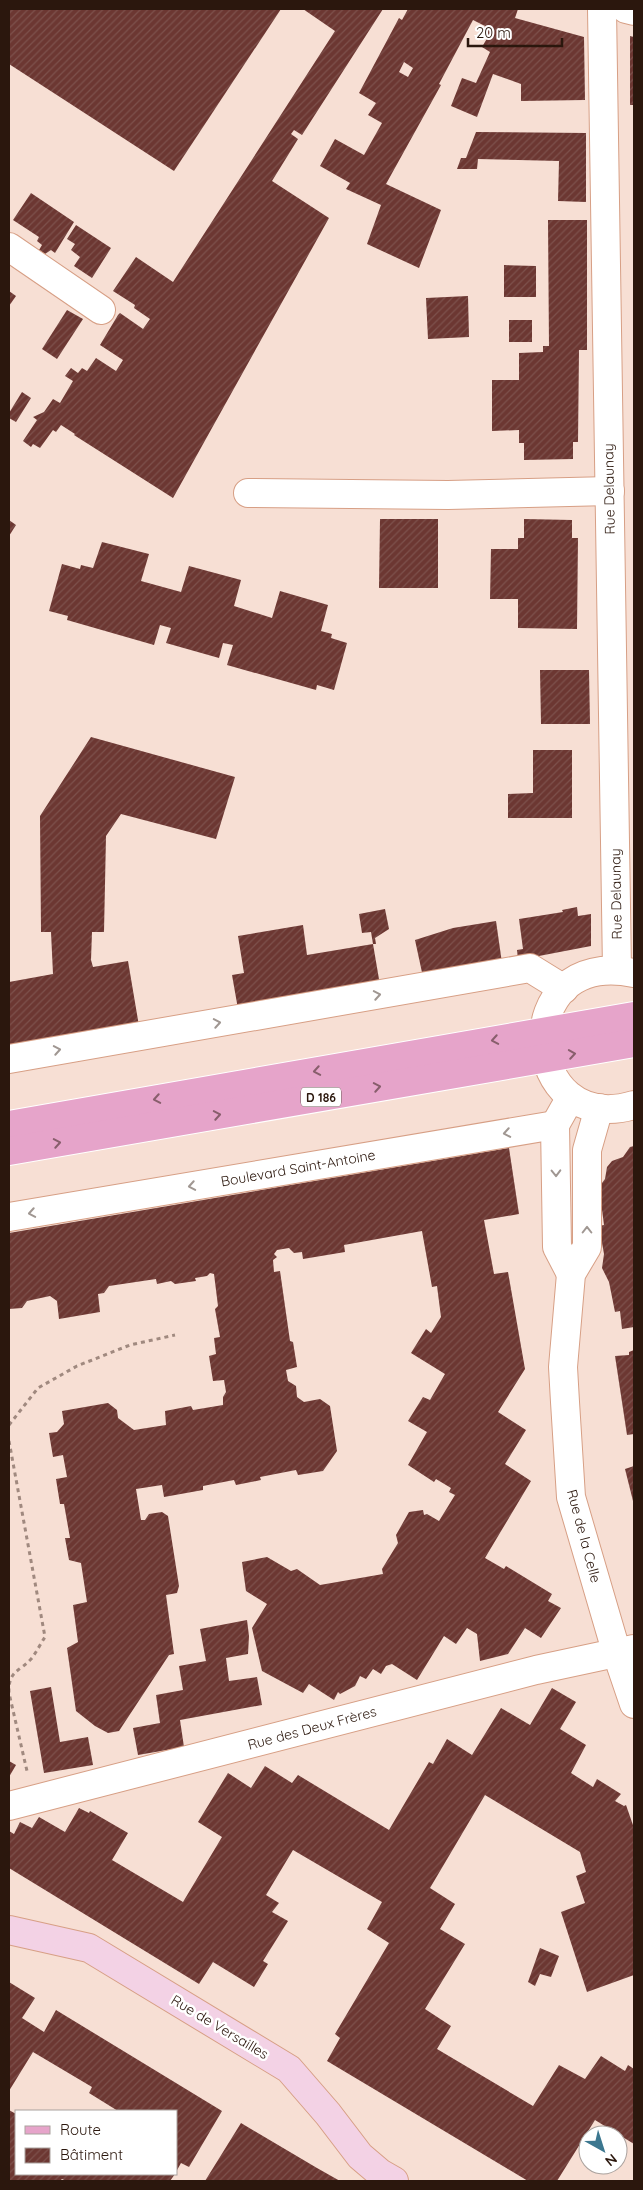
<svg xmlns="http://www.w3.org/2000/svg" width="643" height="2190" viewBox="0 0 643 2190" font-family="Quicksand,sans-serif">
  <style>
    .building { fill: url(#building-hatch); fill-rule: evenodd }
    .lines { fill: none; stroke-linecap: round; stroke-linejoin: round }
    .street-casing { stroke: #d79f85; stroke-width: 30 }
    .secondary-casing { stroke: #d79f85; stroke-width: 30 }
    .primary-casing { stroke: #fff; stroke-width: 30 }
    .path { stroke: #a0897f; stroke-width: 3; stroke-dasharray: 4 4; stroke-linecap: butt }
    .street { stroke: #fff; stroke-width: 28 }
    .secondary { stroke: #f3d2e5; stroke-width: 28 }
    .primary { stroke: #e6a4ca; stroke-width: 28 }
    .oneway { stroke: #a09792 }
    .oneway2 { stroke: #885e6c }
    .labels { text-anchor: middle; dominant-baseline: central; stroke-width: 5; stroke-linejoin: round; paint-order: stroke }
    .shield { fill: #fff; stroke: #6b5d56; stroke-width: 1 }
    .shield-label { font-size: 12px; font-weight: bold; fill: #2b170d }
    .street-label { font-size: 14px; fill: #2b170d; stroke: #fff }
  </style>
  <defs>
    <pattern id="building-hatch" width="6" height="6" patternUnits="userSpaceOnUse" patternTransform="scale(1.25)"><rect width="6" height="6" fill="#6c3732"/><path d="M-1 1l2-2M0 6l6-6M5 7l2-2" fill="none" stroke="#7d514c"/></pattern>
  </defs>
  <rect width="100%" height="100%" fill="#f7dfd4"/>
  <g class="building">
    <polygon points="9,9 281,9 174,171 9,64"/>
    <polygon points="303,9 383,9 302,135 294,130 291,134 298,139 272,181 329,218 173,498 74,435 75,434 61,425 56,432 53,430 40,448 33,444 31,447 23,441 37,420 33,417 44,412 53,399 60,403 73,381 65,376 71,368 78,373 82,368 87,371 96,358 116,371 123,360 100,345 118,315 120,313 143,329 150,319 134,308 135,305 113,291 136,257 173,282 335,31"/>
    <path d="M408 9H518L515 18 584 37 585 100 521 101V84L493 74 477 117 451 106 462 78 476 83 490 52 482 47 489 35 482 32 485 26 473 20 439 84 441 85 386 184 441 210 419 268 367 244 381 205 346 189 350 183 320 166 335 139 364 155 382 123 368 115 376 103 359 93 399 18 402 20ZM404 62 413 68 408 77 399 72Z"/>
    <polygon points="630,36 634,37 634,105 630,105"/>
    <polygon points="476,132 586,133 586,202 558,201 559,161 478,159 477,169 457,169 461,158 466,158"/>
    <polygon points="31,193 74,222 55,253 51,250 45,254 39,250 42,245 37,241 39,237 13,220"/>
    <polygon points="548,220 587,220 587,350 579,350 578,442 573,442 573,459 524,460 524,443 519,443 519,430 492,431 492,380 519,380 519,353 543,352 543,346 549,346"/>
    <polygon points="76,225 111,248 92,278 74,266 80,257 71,250 75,244 67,239"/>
    <polygon points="504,265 536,266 536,297 504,297"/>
    <polygon points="9,291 16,296 9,306"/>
    <polygon points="468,296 469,337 428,339 426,298"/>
    <polygon points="67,310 83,319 57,359 42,349"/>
    <rect x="509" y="320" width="23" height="22"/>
    <polygon points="22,392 31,398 16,422 9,418 9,413"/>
    <polygon points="380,519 438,519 438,588 379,588"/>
    <polygon points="524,519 572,520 572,538 578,538 577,629 518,628 518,599 490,599 491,549 518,549 518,538 524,538"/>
    <polygon points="9,520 16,525 9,536"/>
    <polygon points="102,542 149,554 141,581 181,592 189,566 241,580 234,606 272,618 280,591 328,605 321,631 332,634 331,638 347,643 334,690 317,685 316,690 227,665 233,645 223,643 219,658 166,643 171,628 160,625 154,645 67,620 68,616 49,611 62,564 80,569 81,565 93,568"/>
    <polygon points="540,670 589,670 590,724 541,724"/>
    <polygon points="91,737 235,777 216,839 121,814 106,836 104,932 92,932 91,960 93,967 128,961 139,1026 9,1049 9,982 53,974 51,932 41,932 40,816"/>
    <polygon points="533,750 572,750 572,818 508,818 508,794 533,793"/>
    <polygon points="577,907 578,916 591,914 591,946 518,960 517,950 523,949 519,919 563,912 562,910"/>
    <polygon points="385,909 389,929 375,938 376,944 373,944 380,985 238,1009 232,975 244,973 238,936 303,925 307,955 373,944 371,932 362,933 359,914"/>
    <polygon points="496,921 502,963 423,977 415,940 453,928"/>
    <polygon points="634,1146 634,1327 622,1329 620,1311 615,1312 609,1282 602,1268 604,1254 599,1226 604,1225 599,1187 605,1179 607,1167 612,1161 623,1157 630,1147"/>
    <polygon points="509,1148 519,1214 484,1220 494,1274 508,1272 525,1369 498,1412 526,1430 505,1464 531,1481 485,1558 504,1569 506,1566 552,1594 548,1601 561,1608 541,1638 525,1628 508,1654 480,1661 477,1634 467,1628 456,1644 444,1636 417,1680 392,1664 386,1666 381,1674 373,1669 366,1679 360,1676 355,1686 340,1694 338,1692 334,1700 309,1684 303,1693 262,1671 252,1628 267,1604 246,1591 242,1562 267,1557 291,1571 297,1569 320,1585 383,1574 382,1569 398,1543 396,1535 409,1512 423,1510 424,1515 427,1514 439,1521 455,1495 449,1492 451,1488 436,1479 434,1482 408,1465 427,1432 408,1421 423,1397 430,1400 445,1374 411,1353 426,1329 431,1333 441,1317 437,1286 432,1287 422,1231 344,1245 345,1252 303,1259 302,1252 294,1253 289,1248 277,1250 274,1254 277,1257 273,1260 274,1272 280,1271 290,1341 293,1342 297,1367 286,1370 288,1381 296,1386 297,1397 304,1402 320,1399 330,1406 337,1451 323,1471 298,1475 296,1470 260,1477 261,1480 236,1485 234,1480 203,1486 203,1490 164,1497 162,1485 136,1489 141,1520 145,1520 149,1514 162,1512 168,1516 179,1586 177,1593 166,1595 174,1654 169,1655 119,1731 108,1733 95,1726 76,1711 67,1648 78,1642 73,1605 87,1602 81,1563 69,1560 65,1538 70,1538 64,1504 60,1504 56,1479 67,1477 63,1455 53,1457 49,1433 57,1432 64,1424 62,1411 108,1403 117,1410 118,1418 134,1430 166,1425 165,1411 191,1406 193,1410 223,1405 223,1397 226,1392 224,1380 213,1381 209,1356 216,1354 214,1338 220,1337 215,1309 218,1306 214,1274 210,1273 207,1276 195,1278 196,1281 175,1284 171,1281 157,1284 156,1279 109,1286 104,1293 98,1294 100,1312 59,1319 57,1301 50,1296 27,1301 22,1308 9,1309 9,1233"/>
    <polygon points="634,1350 634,1434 627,1435 615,1356 629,1355 629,1352"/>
    <polygon points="634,1466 634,1505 625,1469"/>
    <polygon points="247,1620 249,1636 248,1654 226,1658 229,1681 257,1677 262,1705 180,1720 184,1747 138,1755 133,1728 160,1723 156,1695 183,1690 179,1666 206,1661 200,1629"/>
    <polygon points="51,1687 60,1742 88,1737 93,1765 44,1773 30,1691"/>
    <polygon points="552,1688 576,1702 560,1729 586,1745 571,1773 593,1787 597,1779 621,1794 615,1801 624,1806 626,1805 634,1828 634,1975 587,1992 561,1912 585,1903 576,1876 586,1872 580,1852 485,1795 430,1888 455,1904 440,1929 465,1944 425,2009 451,2026 437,2049 533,2106 559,2065 585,2079 601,2056 625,2071 628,2065 634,2069 634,2144 595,2120 557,2181 528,2181 327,2061 340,2038 335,2034 389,1943 367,1929 382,1902 293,1850 266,1895 279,1903 272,1912 288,1921 263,1961 268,1964 254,1987 213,1962 199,1984 9,1868 9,1831 14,1834 20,1822 32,1828 39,1817 65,1832 79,1808 89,1813 90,1811 128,1833 112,1860 183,1902 222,1837 198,1822 228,1773 251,1788 265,1766 292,1783 298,1775 389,1830 429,1762 433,1764 447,1739 472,1755 501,1708 530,1725"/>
    <polygon points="9,1761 16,1765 9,1777"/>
    <polygon points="540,1948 559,1956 551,1977 540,1974 535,1986 528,1982"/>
    <polygon points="9,1982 35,1998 22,2018 44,2032 56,2010 222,2111 189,2167 181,2163 176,2172 176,2111 118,2111 89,2093 92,2087 33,2052 9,2091"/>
    <polygon points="9,2110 16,2114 16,2174 175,2174 170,2181 66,2181 62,2179 60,2181 9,2181"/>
    <polygon points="241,2123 317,2168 340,2181 205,2181"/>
  </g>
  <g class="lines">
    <defs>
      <g id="street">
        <polyline points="602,9 617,970"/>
        <polyline points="626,9 634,11"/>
        <polyline points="9,247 101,310"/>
        <polyline points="248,493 448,495 610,491"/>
        <path d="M634 973C507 947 521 1139 634 1105"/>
        <polyline points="9,1059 530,968 564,989"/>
        <polyline points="599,1108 587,1150 587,1247 571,1274 563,1367 565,1402 571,1497 617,1654 634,1704"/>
        <polyline points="564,1109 555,1125 557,1247 571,1274"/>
        <polyline points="9,1217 555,1125"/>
        <polyline points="9,1806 536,1670 634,1649"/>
      </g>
      <polyline id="secondary" points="9,1930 89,1948 289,2069 328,2114 360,2156 380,2173 394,2181"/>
      <g id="primary">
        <polyline points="9,1125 634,1016"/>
        <polyline points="9,1151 634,1043"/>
      </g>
    </defs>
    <use href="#street" class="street-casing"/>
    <use href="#secondary" class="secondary-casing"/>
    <use href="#primary" class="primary-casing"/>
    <g class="path">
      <polyline points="9,1425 38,1388 77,1366 130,1345 175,1335"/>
      <path d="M9 1441 45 1637C41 1643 37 1651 32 1658 20 1672 8 1670 9 1693L27 1771"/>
    </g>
    <use href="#street" class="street"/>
    <use href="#secondary" class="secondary"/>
    <use href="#primary" class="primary"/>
  </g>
  <defs><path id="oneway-chevron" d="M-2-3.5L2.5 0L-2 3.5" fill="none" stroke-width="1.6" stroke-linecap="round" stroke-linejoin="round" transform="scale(1.25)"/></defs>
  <g class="oneway">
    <use href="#oneway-chevron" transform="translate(377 995) rotate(-10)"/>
    <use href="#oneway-chevron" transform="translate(217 1023) rotate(-10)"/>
    <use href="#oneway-chevron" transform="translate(57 1050) rotate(-10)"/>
    <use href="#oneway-chevron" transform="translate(507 1133) rotate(170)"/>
    <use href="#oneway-chevron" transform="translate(556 1173) rotate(89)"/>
    <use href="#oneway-chevron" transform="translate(192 1186) rotate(170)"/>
    <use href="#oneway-chevron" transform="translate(32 1213) rotate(170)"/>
    <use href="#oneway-chevron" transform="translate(587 1230) rotate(-90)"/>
  </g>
  <g class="oneway2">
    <use href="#oneway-chevron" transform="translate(495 1040) rotate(170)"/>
    <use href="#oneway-chevron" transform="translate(572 1054) rotate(-9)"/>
    <use href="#oneway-chevron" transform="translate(317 1071) rotate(170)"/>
    <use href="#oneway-chevron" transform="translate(377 1087) rotate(-10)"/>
    <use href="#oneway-chevron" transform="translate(157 1099) rotate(170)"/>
    <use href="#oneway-chevron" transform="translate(217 1115) rotate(-10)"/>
    <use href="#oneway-chevron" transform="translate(57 1143) rotate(-10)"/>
  </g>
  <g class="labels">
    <rect class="shield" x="301" y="1087.5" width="40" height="19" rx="4"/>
    <g class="shield-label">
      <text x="321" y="1097">D 186</text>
    </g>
    <g class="street-label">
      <text transform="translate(609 489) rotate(-91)">Rue Delaunay</text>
      <text transform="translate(616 894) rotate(-91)">Rue Delaunay</text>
      <text transform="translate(298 1168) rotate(-10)">Boulevard Saint-Antoine</text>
      <text transform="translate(584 1536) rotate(75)">Rue de la Celle</text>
      <text transform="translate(312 1728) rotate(-15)">Rue des Deux Frères</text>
      <text transform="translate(220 2027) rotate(31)">Rue de Versailles</text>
    </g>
  </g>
  <rect width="643" height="2190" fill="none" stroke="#2b170d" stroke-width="20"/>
  <rect x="15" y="2110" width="162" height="65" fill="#ffffff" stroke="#aaa29e"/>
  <rect x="25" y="2126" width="25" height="8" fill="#e6a4ca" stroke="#aaa29e"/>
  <text x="60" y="2135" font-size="15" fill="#2b170d">Route</text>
  <rect x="25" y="2148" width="25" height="15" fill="url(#building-hatch)" stroke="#aaa29e"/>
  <text x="60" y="2160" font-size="15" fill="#2b170d">Bâtiment</text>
  <g transform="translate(603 2150) rotate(141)"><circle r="24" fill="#ffffff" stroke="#aaa29e"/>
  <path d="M0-4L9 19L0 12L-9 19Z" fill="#3c778f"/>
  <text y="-8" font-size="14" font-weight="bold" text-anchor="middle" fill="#2b170d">N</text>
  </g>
  <path d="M468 38v8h94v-8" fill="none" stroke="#2b170d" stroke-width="2.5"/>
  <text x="476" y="38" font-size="15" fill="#2b170d" stroke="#ffffff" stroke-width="4" paint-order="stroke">20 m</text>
</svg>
